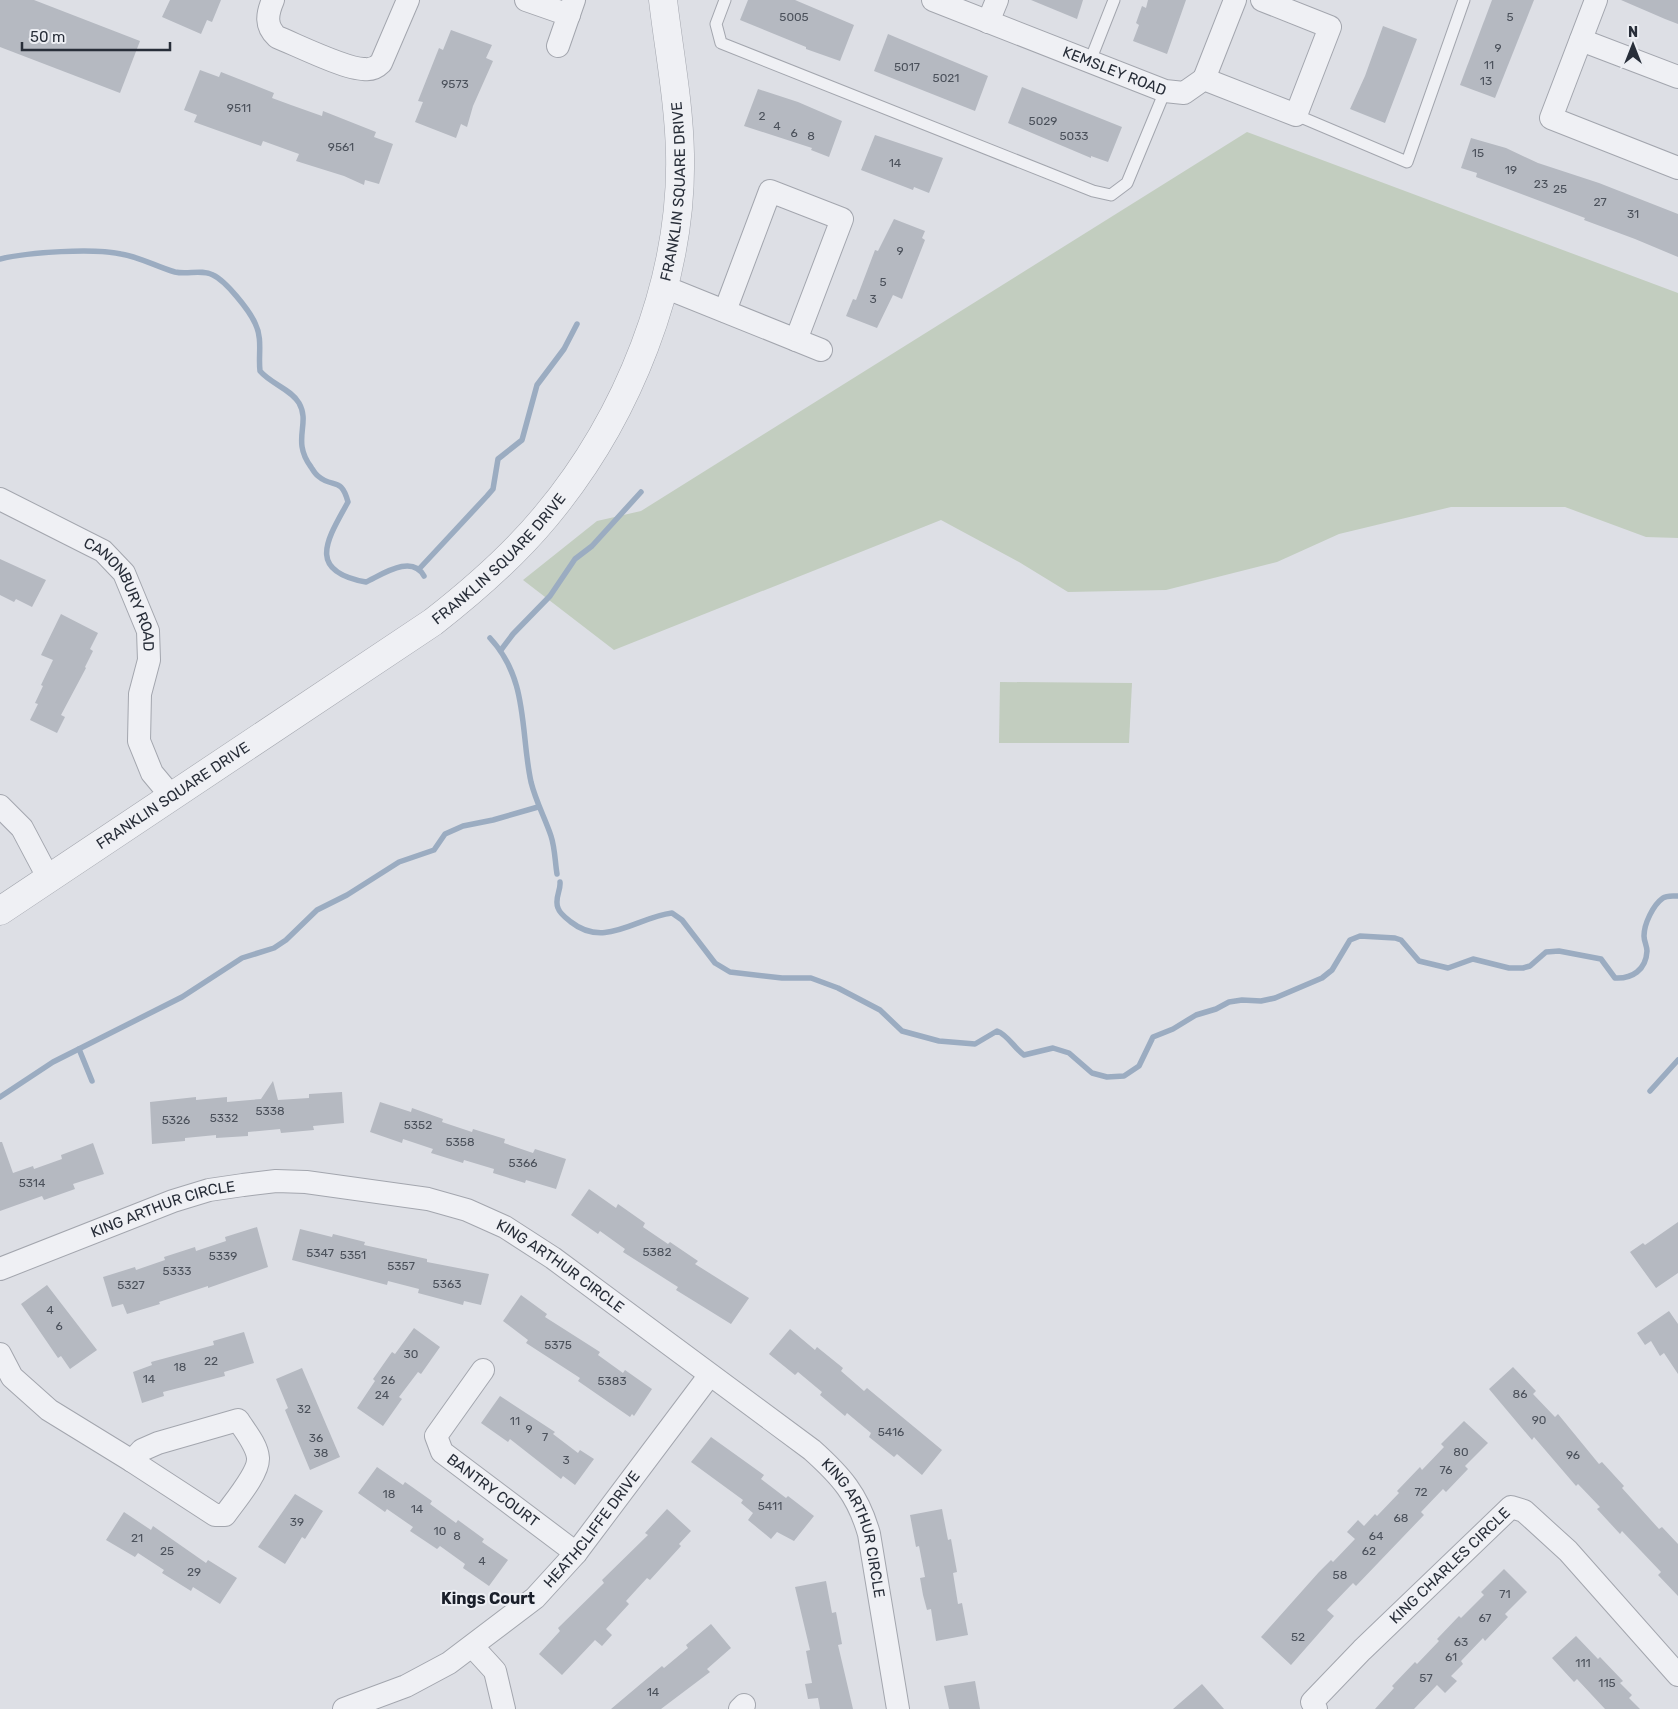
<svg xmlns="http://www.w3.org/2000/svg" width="1678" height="1709" viewBox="0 0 1678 1709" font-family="Rubik,sans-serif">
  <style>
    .green { fill: #c2cdbf }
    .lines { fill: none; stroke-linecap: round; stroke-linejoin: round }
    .stream { stroke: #9bacc1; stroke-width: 5.5 }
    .building { fill: #b5b9c1 }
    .service-casing { stroke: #a3a6ae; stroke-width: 13 }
    .minor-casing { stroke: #a3a6ae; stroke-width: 24 }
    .tertiary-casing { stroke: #a3a6ae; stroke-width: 29 }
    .service { stroke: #eff0f4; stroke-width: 11 }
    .minor { stroke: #eff0f4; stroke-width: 22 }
    .tertiary { stroke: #eff0f4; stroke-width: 28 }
    .labels { text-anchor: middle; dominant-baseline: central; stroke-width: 4; stroke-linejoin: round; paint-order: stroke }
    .number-label { font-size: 12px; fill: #4b515b }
    .street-label { font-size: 15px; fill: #282e39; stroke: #eceef3 }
    .neighbourhood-label { font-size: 16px; font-weight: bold; fill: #1a1f2a; stroke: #eceef3 }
  </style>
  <rect width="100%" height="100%" fill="#dddfe5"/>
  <g class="green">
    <polygon points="1247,132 1678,293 1678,538 1646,537 1565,507 1451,507 1339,534 1277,562 1166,590 1068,592 1019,562 941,520 614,650 523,580 597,521 641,511"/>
    <polygon points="1000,682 1132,683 1129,743 999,743"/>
  </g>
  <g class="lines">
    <g class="stream">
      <path d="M0 259C29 252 93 248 121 254 140 257 157 267 175 272 188 275 201 269 213 275 226 281 249 310 255 323 263 339 258 355 260 371 271 384 291 389 299 403 311 424 291 440 311 467 313 470 315 474 318 476 333 489 341 476 348 502 327 540 306 571 366 582 383 574 412 554 424 576"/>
      <polyline points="420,568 487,496 493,489 498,459 522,440 537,385 564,349 577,324"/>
      <path d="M490 638C529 680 520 731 531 782 536 802 545 818 551 836 555 848 555 862 557 874"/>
      <polyline points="501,650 513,634 550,596 575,559 592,546 641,492"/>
      <path d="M560 882C561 891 554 898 558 908 560 914 566 918 571 922 605 949 637 917 672 913L682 920 715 963 730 972 782 978H811L838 988 880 1010 902 1031 939 1041 975 1044 997 1031C1008 1035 1014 1048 1024 1055L1053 1048 1069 1053 1092 1073 1107 1077 1124 1076 1139 1066 1153 1037 1173 1029 1196 1015 1216 1009 1229 1002 1242 1000 1261 1001 1275 998 1322 978 1332 970 1350 940 1360 936 1395 938 1401 940 1419 961 1448 968 1473 959 1509 968H1523L1530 966 1546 952 1559 951 1601 959 1615 978C1632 979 1646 970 1647 951 1647 946 1644 941 1644 936 1644 924 1653 905 1663 898 1667 895 1673 896 1678 896"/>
      <polyline points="79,1049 92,1081"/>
      <polyline points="1650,1091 1678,1060"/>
      <polyline points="0,1097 53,1062 182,997 242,958 274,948 286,940 317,910 347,895 399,862 434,850 445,834 463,826 493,820 538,807"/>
    </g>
  </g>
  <g class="building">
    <polygon points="0,0 34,0 140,41 120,93 0,47"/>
    <polygon points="170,0 221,0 212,22 207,20 201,34 162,17"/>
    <polygon points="748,0 795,0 854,25 840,61 806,49 806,47 740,20"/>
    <polygon points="1031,0 1083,0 1077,19"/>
    <polygon points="1148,0 1186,0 1167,54 1133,41 1139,25 1136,23 1142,6 1146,8"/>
    <polygon points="1492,0 1534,0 1495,98 1460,85"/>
    <polygon points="1621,0 1678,0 1678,24 1665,19"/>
    <polygon points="1383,26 1417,39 1385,123 1350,109 1365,76"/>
    <polygon points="451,30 492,45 486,58 493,61 473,106 467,127 461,124 456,138 415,122 423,102 418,101 439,48 443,50"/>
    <polygon points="888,34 988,76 975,111 874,71"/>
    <polygon points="200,70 219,77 221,72 274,93 272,98 291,105 322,116 323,111 376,132 374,137 393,144 379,184 365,180 364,185 344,176 296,161 299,154 263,141 261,146 194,122 197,115 184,110"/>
    <polygon points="1022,87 1122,127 1108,162 1091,156 1091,158 1008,123"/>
    <polygon points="758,89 798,102 842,121 829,157 811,150 812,148 744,126"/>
    <polygon points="875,135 943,158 929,193 914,187 913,190 861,170"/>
    <polygon points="1471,138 1506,148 1538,163 1599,183 1678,214 1678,257 1635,239 1584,220 1585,218 1476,177 1477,173 1461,168"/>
    <polygon points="894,219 925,231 922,238 925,240 902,299 893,295 877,328 846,316 853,299 856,300 875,250 878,251"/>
    <polygon points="0,559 46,580 32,607 16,599 14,602 0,595"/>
    <polygon points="61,614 98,633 90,649 93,651 85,667 86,668 61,715 65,717 57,733 30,720 38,704 35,703 43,686 41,685 53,660 41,655"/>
    <polygon points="273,1081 278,1100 309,1098 309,1094 342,1092 344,1123 313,1126 314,1130 281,1133 280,1129 248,1132 248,1136 216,1138 216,1135 185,1138 185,1141 152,1144 150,1102 196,1097 196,1100 227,1097 227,1102 261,1099"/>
    <polygon points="380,1102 411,1112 412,1108 443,1119 442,1122 472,1132 473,1129 505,1139 504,1143 533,1153 535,1149 566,1159 556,1189 526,1180 525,1183 493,1173 494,1169 464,1160 463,1163 431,1153 433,1149 403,1139 402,1143 370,1132"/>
    <polygon points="0,1142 2,1142 13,1173 33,1166 34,1169 62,1159 61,1155 93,1143 104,1174 73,1184 75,1189 44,1200 42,1196 0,1211"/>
    <polygon points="589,1189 616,1208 618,1204 645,1223 643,1227 668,1244 670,1242 698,1261 695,1264 749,1298 731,1324 676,1290 678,1287 623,1252 625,1249 600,1231 598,1234 571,1215"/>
    <polygon points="1678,1222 1678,1273 1656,1288 1630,1252 1643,1243 1645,1245"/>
    <polygon points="257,1227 268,1267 208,1288 208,1286 159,1302 160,1304 127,1314 123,1304 112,1307 103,1277 135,1267 136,1270 165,1260 164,1257 195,1247 196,1251 226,1241 225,1237"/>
    <polygon points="300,1229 332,1237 333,1234 365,1242 364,1245 427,1259 427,1262 489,1274 481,1305 464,1301 463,1305 418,1293 419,1289 388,1281 387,1285 292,1260"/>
    <polygon points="47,1285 97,1350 70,1369 61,1356 58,1358 21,1304"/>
    <polygon points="521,1295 547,1314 545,1317 600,1352 598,1355 623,1373 625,1370 652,1389 634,1416 632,1414 630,1417 578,1381 580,1378 526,1343 528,1340 503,1321"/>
    <polygon points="1669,1311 1678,1324 1678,1374 1664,1353 1660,1356 1651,1341 1645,1345 1637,1333"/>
    <polygon points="414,1328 440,1347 421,1374 418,1372 399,1397 402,1399 383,1426 357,1408 375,1381 373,1379 392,1352 395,1354"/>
    <polygon points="790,1329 815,1350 817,1347 843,1368 841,1371 864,1391 867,1388 942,1450 922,1475 897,1454 894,1457 869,1437 871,1433 847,1413 845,1416 820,1395 822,1392 798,1372 795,1375 769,1354"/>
    <polygon points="244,1332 254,1363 224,1372 225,1376 163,1392 164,1396 142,1403 133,1372 152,1365 151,1362 214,1345 213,1341"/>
    <polygon points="1513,1367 1536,1391 1533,1394 1555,1417 1558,1414 1599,1464 1602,1462 1624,1486 1622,1488 1659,1529 1662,1527 1678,1544 1678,1596 1658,1575 1661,1572 1622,1531 1620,1534 1597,1509 1600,1507 1578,1484 1576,1486 1534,1437 1532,1440 1489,1389"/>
    <polygon points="302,1368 340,1457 310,1470 285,1410 288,1408 276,1379"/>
    <polygon points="500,1396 555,1432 553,1434 578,1453 580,1450 594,1459 575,1485 563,1476 561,1479 510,1439 508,1442 481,1423"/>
    <polygon points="1464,1421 1488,1443 1465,1466 1468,1469 1446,1492 1443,1489 1421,1512 1424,1515 1356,1586 1353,1583 1327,1610 1334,1616 1291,1665 1261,1637 1319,1572 1331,1560 1333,1562 1355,1539 1347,1532 1358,1520 1364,1526 1375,1514 1377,1516 1399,1493 1397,1491 1420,1467 1422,1470 1444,1447 1441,1444"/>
    <polygon points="711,1437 764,1475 761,1479 786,1498 788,1496 814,1516 794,1541 777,1532 771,1539 748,1520 753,1513 741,1503 743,1500 691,1462"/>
    <polygon points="377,1467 403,1485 405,1482 432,1501 430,1504 456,1523 458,1520 484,1539 482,1542 508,1560 489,1586 463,1568 465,1564 440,1546 437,1549 410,1531 413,1527 387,1509 385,1512 358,1493"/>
    <polygon points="295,1494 323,1511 305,1539 302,1537 285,1564 258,1547"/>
    <polygon points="667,1509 691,1531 679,1544 681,1546 650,1580 647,1578 626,1601 629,1604 606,1629 612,1635 602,1646 595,1640 562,1675 539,1654 560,1631 558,1628 604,1583 602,1580 648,1535 645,1533"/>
    <polygon points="942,1509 948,1540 951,1539 957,1572 953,1573 958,1604 962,1603 968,1635 936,1641 931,1609 927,1610 923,1595 920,1578 925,1577 919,1546 916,1547 910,1515"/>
    <polygon points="124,1512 151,1530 153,1526 206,1563 208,1560 237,1578 220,1604 193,1587 191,1591 162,1573 164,1570 138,1553 135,1557 106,1540"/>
    <polygon points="1504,1569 1527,1592 1505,1614 1508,1617 1485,1641 1483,1638 1461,1661 1463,1664 1451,1676 1457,1681 1445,1693 1437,1685 1414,1709 1375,1709 1394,1688 1392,1686 1415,1662 1417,1664 1439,1641 1437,1639 1459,1616 1461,1618 1484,1595 1481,1592"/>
    <polygon points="826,1581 832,1613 836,1612 842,1644 838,1645 853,1709 820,1709 818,1698 808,1699 805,1684 812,1683 806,1651 810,1650 795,1587"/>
    <polygon points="711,1624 731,1648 707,1669 710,1672 661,1709 611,1709 662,1666 664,1668 688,1648 686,1645"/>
    <polygon points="1576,1636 1598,1659 1600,1657 1623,1681 1620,1683 1632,1695 1629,1698 1640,1709 1605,1709 1577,1679 1574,1682 1552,1658"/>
    <polygon points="975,1681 980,1709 949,1709 944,1686"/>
    <polygon points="1202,1684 1224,1709 1173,1709"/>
  </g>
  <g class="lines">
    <defs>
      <g id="service">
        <polyline points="725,0 716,24 721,43 1093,191 1111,195 1127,183 1165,91"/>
        <polyline points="1090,61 1114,0"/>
        <polyline points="1296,115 1407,162 1464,0"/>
      </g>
      <g id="minor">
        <path d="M273 0C267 14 265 26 277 37 297 45 345 69 364 69 371 70 376 68 381 63L408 0"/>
        <polyline points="526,0 569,15"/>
        <path id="s1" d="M933 0 1165 91 1184 93 1204 79 1296 115 1330 27 1262 0"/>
        <polyline points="1596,0 1551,118 1678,168"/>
        <polyline points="988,22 997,0"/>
        <polyline points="1581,40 1678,77"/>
        <polyline points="558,46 574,0"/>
        <polyline points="1204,79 1235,0"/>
        <polyline points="662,286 821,350"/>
        <polyline points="725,311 770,191 842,219 796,340"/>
        <path id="s2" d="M0 499 103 551 124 573 148 631 149 660 140 694 139 741 152 773 172 797"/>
        <polyline points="0,806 22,828 49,879"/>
        <path id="s3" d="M0 1269 173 1201 209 1190 243 1185 276 1181 306 1182 428 1199 467 1210 505 1227 553 1258 812 1450C841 1476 858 1495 869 1534L898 1709"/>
        <polyline points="0,1354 12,1377 49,1410 132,1461"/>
        <path id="s4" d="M483 1370 436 1436 442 1452 576 1553"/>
        <path d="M238 1420C245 1431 257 1445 258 1458 259 1473 234 1502 225 1515H215L132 1461 142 1450 158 1443Z"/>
        <polyline points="473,1647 495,1671 504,1709"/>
        <path id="s5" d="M344 1709 406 1686 449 1663 535 1598 576 1553 709 1376"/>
        <polyline points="740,1709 744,1705"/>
        <path id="s6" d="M1316 1709 1312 1702 1362 1650 1511 1507 1524 1511 1568 1551 1678 1675"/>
      </g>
      <g id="tertiary">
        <path id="s7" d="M0 911 433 622C474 590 513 556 546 516 627 419 683 282 680 154 679 103 669 51 663 0"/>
      </g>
    </defs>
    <use href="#service" class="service-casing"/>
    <use href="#minor" class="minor-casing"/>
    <use href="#tertiary" class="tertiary-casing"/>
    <use href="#service" class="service"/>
    <use href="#minor" class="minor"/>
    <use href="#tertiary" class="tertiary"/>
  </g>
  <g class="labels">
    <g class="number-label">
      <text x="794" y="17">5005</text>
      <text x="1510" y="17">5</text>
      <text x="1498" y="48">9</text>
      <text x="1489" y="65">11</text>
      <text x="907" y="67">5017</text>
      <text x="946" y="78">5021</text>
      <text x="1486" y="81">13</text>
      <text x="455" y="84">9573</text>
      <text x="239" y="108">9511</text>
      <text x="762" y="116">2</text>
      <text x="1043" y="121">5029</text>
      <text x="777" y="126">4</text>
      <text x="794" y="133">6</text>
      <text x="811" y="136">8</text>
      <text x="1074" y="136">5033</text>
      <text x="341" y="147">9561</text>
      <text x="1478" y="153">15</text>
      <text x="895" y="163">14</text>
      <text x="1511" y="170">19</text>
      <text x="1541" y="184">23</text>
      <text x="1560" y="189">25</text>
      <text x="1600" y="202">27</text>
      <text x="1633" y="214">31</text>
      <text x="900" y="251">9</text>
      <text x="883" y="282">5</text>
      <text x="873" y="299">3</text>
      <text x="270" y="1111">5338</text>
      <text x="224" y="1118">5332</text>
      <text x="176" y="1120">5326</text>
      <text x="418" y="1125">5352</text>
      <text x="460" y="1142">5358</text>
      <text x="523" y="1163">5366</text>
      <text x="32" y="1183">5314</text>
      <text x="657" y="1252">5382</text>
      <text x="320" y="1253">5347</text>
      <text x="353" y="1255">5351</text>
      <text x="223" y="1256">5339</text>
      <text x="401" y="1266">5357</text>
      <text x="177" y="1271">5333</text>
      <text x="447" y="1284">5363</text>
      <text x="131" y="1285">5327</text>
      <text x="50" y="1310">4</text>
      <text x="59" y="1326">6</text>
      <text x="558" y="1345">5375</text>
      <text x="411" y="1354">30</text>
      <text x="211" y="1361">22</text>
      <text x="180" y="1367">18</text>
      <text x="149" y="1379">14</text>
      <text x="388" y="1380">26</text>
      <text x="612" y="1381">5383</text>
      <text x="1520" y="1394">86</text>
      <text x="382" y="1395">24</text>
      <text x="304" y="1409">32</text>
      <text x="1539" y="1420">90</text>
      <text x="515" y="1421">11</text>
      <text x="529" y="1429">9</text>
      <text x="891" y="1432">5416</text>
      <text x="545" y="1437">7</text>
      <text x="316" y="1438">36</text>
      <text x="1461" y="1452">80</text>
      <text x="321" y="1453">38</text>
      <text x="1573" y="1455">96</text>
      <text x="566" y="1460">3</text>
      <text x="1446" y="1470">76</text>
      <text x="1421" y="1492">72</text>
      <text x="389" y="1494">18</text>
      <text x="770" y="1506">5411</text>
      <text x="417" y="1509">14</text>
      <text x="1401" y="1518">68</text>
      <text x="297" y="1522">39</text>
      <text x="440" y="1531">10</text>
      <text x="457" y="1536">8</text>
      <text x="1376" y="1536">64</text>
      <text x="137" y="1538">21</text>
      <text x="167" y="1551">25</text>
      <text x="1369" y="1551">62</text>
      <text x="482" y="1561">4</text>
      <text x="194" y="1572">29</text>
      <text x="1340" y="1575">58</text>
      <text x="1505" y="1594">71</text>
      <text x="1485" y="1618">67</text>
      <text x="1298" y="1637">52</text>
      <text x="1461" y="1642">63</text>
      <text x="1451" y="1657">61</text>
      <text x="1583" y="1663">111</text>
      <text x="1426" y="1678">57</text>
      <text x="1607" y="1683">115</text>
      <text x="653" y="1692">14</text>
    </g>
    <g class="street-label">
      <text stroke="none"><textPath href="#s1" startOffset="195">KEMSLEY ROAD</textPath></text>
      <text stroke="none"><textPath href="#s7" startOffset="1032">FRANKLIN SQUARE DRIVE</textPath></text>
      <text stroke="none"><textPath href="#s7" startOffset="612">FRANKLIN SQUARE DRIVE</textPath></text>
      <text stroke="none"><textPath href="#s2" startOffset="162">CANONBURY ROAD</textPath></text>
      <text stroke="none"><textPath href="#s7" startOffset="208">FRANKLIN SQUARE DRIVE</textPath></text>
      <text stroke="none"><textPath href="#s3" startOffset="174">KING ARTHUR CIRCLE</textPath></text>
      <text stroke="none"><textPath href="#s3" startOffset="594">KING ARTHUR CIRCLE</textPath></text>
      <text stroke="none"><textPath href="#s4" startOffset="162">BANTRY COURT</textPath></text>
      <text stroke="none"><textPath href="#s5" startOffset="312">HEATHCLIFFE DRIVE</textPath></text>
      <text stroke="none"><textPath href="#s3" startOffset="998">KING ARTHUR CIRCLE</textPath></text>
      <text stroke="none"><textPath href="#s6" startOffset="202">KING CHARLES CIRCLE</textPath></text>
    </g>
    <g class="neighbourhood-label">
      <text x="488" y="1598">Kings Court</text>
    </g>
  </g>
  <g transform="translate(1633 45)" stroke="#eceef3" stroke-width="4" paint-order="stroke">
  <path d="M0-4L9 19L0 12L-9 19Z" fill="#282e39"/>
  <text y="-8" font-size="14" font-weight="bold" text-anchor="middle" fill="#282e39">N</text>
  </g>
  <path d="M22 42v8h148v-8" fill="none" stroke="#282e39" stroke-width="2.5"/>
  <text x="30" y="42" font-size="15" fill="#282e39" stroke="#eceef3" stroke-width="4" paint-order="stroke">50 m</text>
</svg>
